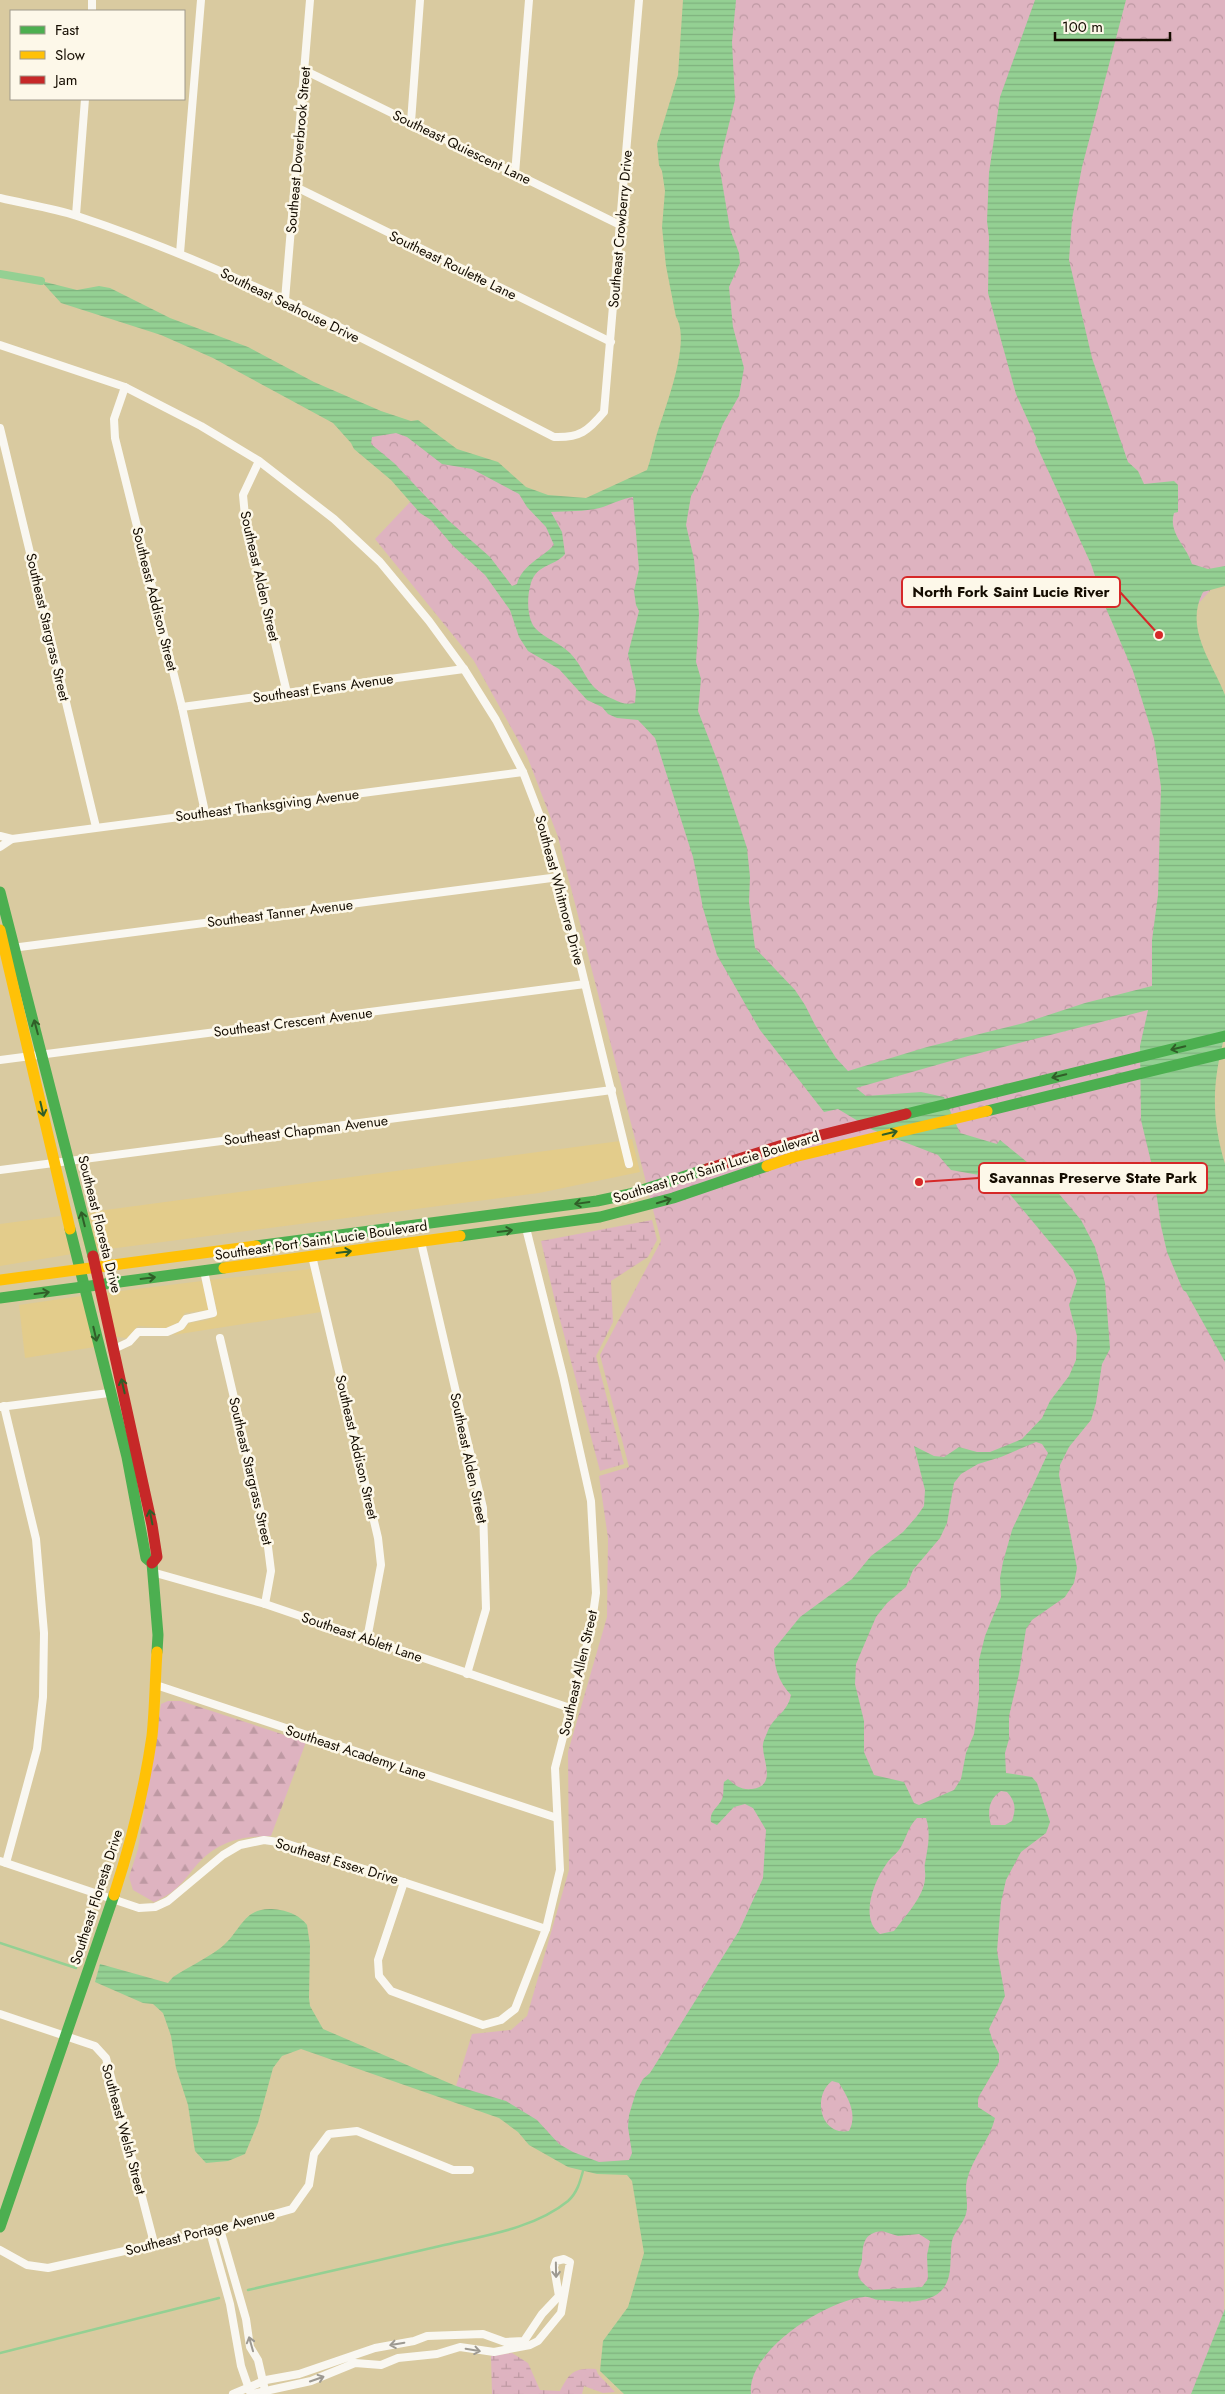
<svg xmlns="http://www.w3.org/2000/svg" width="1225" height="2394" viewBox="0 0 1225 2394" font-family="Jost,sans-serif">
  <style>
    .built { fill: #e3cc8b }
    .forest { fill: url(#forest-firs) }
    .wetland { fill: url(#wetland-marsh) }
    .park { fill: url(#park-crowns) }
    .water { fill: url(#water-rules); fill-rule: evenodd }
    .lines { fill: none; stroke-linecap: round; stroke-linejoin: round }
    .stream { stroke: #94d093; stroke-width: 2.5 }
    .canal { stroke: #94d093; stroke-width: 8 }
    .street { stroke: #f9f7f1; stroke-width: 8 }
    .fast { stroke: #4caf50; stroke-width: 11 }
    .slow { stroke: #ffc107; stroke-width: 11 }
    .jam { stroke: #c62828; stroke-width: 11 }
    .oneway { stroke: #305e28 }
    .oneway2 { stroke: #9d9991 }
    .labels { text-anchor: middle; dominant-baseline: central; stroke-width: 5; stroke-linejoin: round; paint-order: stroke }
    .street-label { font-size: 14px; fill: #140c00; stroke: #fdf8e9 }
    .leader { fill: none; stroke: #d62828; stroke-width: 2 }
    .callout-dot { fill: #d62828; stroke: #fdf8e9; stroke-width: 2 }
    .callout { fill: #fdf8e9; stroke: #d62828; stroke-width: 2 }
    .callout-label { font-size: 15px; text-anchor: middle; font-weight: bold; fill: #140c00 }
  </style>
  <defs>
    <pattern id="forest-firs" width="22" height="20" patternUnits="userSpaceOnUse" patternTransform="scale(1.25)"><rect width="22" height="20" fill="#deb3c0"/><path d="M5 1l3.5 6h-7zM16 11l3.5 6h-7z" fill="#be99a3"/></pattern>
    <pattern id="wetland-marsh" width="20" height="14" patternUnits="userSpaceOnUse" patternTransform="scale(1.25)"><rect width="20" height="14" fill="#deb3c0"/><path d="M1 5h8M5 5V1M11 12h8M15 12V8" fill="none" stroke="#be99a3"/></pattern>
    <pattern id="park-crowns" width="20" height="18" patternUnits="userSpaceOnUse" patternTransform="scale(1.25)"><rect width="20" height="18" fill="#deb3c0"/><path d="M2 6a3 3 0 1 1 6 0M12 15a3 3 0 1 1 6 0" fill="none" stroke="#be99a3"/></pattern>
    <pattern id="water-rules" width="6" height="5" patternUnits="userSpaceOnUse" patternTransform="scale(1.25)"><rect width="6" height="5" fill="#94d093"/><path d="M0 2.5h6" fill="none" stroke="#7fb17d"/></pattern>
  </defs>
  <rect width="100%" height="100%" fill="#d9caa0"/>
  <g class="built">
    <polygon points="632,1139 640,1172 539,1193 86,1252 76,1214 620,1141 626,1169 633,1167 628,1140"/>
    <polygon points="68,1215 78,1253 0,1266 0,1224"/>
    <polygon points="311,1269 321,1312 173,1335 184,1329 189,1323 207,1320 215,1317 217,1310 210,1280"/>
    <polygon points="202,1281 209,1310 185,1313 179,1322 166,1328 138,1326 127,1338 107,1336 96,1294"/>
    <polygon points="88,1295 101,1346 25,1358 19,1305"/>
  </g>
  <path class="forest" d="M168 1701H181L306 1742 271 1836C240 1836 216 1842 195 1867 181 1884 176 1892 154 1902L133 1890 129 1877 138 1849 161 1704Z"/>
  <g class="wetland">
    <polygon points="652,1220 657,1240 648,1257 611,1281 613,1322 596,1356 624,1464 600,1471 554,1297 541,1241"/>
    <path d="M512 2353 528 2363 540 2390 560 2391C570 2372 574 2368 596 2369L598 2374 615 2392 603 2393 584 2386 582 2394H492L491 2356Z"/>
  </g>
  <polygon class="park" points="716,0 1225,0 1225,574 1173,632 1174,1123 1225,1282 1224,2394 742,2394 700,2184 573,2161 456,2086 472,2034 511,2030 527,2016 569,1870 568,1752 607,1617 608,1538 599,1476 629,1467 600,1355 661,1241 558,837 527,756 474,661 375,539 411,501 366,450 364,432 383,422 533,498 582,503 654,492 702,408"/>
  <g class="water">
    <path d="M683 0H736L732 42 735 100 719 164 730 229 739 253 740 263 729 287 733 327 744 368 739 396 723 424 701 478 691 496 686 525 694 559 699 614 696 662 701 679 698 711 721 770 747 848 750 877 749 902 755 948 795 990 805 1005 815 1025 836 1058 848 1071 927 1047 1024 1023 1085 1003 1152 986V940L1158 895 1161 787 1154 739 1133 671 1105 606 1091 564 1035 442 1036 438 1016 394 988 293 989 237 987 221 989 173 1000 97 1035 0H1126L1082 167 1072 219 1069 260 1092 358 1128 462 1138 471 1144 484 1174 481 1178 485V512L1174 513C1168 533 1186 545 1192 564L1208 569 1225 566V586L1203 592C1184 628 1212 662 1225 695V1035C1212 1082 1211 1117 1225 1164V1362L1186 1292 1183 1290 1167 1252 1161 1226 1153 1170 1141 1120 1140 1046 1148 1010 968 1056 856 1088 866 1096 921 1092 944 1097 960 1133 997 1144 1000 1140 1044 1176 1081 1220 1095 1247 1105 1283 1110 1349 1102 1364 1096 1403 1091 1420 1069 1447 1060 1465 1059 1475 1077 1568 1074 1583 1065 1597 1032 1620 1026 1629 1019 1674 1009 1716V1739L1005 1753 1006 1773 1032 1777 1037 1783 1050 1822 1046 1833 1021 1852 1006 1880 1001 1902 997 1951 1005 1996 989 2029 993 2042 999 2054V2062L978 2098V2107L995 2118C990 2140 972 2158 967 2180 964 2191 969 2203 966 2214 963 2224 954 2232 952 2241 949 2258 954 2278 941 2291 926 2306 896 2301 879 2300 874 2300 869 2296 864 2297 827 2300 746 2351 751 2394H624L600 2371 603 2341 628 2307 644 2253 632 2181 627 2175 597 2174 568 2167 529 2145 518 2132 499 2118 301 2049 282 2056 273 2068 258 2123 245 2154 228 2161 206 2163 195 2151 188 2105 176 2068 171 2036 163 2013 153 2004 143 2003 95 1982 100 1964 168 1983 173 1977C188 1967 204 1960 219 1949 242 1933 242 1903 280 1910 291 1912 300 1916 307 1925L310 1945 309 1998 310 2006 323 2029 456 2086 506 2101 537 2120 559 2144 573 2152 599 2162 629 2160 632 2153 628 2127 629 2115 636 2092 643 2079 650 2073 739 1931 763 1878 766 1830 753 1808 745 1804 734 1807 717 1825 711 1822C709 1811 718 1808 722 1799 724 1795 723 1787 724 1782L728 1779C736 1786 741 1790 752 1789 776 1786 764 1763 763 1748 762 1743 765 1738 767 1733 773 1716 787 1714 791 1695 778 1681 774 1667 774 1649L800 1617 852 1579 871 1556 903 1532 917 1516 924 1506 925 1490 914 1446 934 1456 944 1457 959 1447 977 1452H990L1022 1439 1042 1418 1050 1401 1069 1376 1076 1360 1077 1336 1069 1305 1077 1281 1073 1270 1008 1192 990 1177 951 1170 938 1155 873 1130 838 1109 824 1112 760 1030 717 955 703 908 693 857 655 738 638 720 617 718 608 714 602 707 587 700 559 669 528 651 519 637 510 610 485 575 453 546 431 520 420 513 391 480 354 449 351 443 333 423 213 358 161 335 61 303 41 281 77 290 99 286 110 288 170 318 248 347 314 382 381 411 411 421 418 420 457 449 498 462 526 487 548 495 586 498 647 470C651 459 653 448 656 437 664 410 692 342 676 317L666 266 662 227 665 191 662 171 659 165 657 144 678 75ZM396 433 407 437 442 464 472 469 519 494 527 507 546 527 554 545C542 558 522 565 517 584L512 586 490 557 448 520 394 463 371 444 372 437ZM633 497 639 569 634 591 636 605 639 611 628 654 636 690 635 703C626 705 621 703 613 699 585 688 588 672 570 653 560 643 544 638 535 628 527 618 527 598 530 587 535 563 553 568 565 554L562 532 551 512C568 511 587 512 603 507 614 503 622 499 633 497ZM1036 1442 1042 1444 1048 1453 1012 1530 1003 1562 1000 1578 1001 1597 985 1636 979 1660V1698L974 1734 966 1753 961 1779 954 1790 919 1805 914 1803 904 1782 874 1775 864 1752V1721L855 1684 856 1664 876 1617 887 1603 906 1587 913 1570 940 1538 947 1523 954 1483 961 1474 978 1464 1001 1457ZM1001 1791 1007 1792C1016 1802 1016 1809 1012 1821L1005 1825H991C987 1811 989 1799 1001 1791ZM917 1818H926C931 1833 928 1847 925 1863 924 1868 926 1873 925 1879 924 1896 904 1918 894 1931L880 1934C859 1918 874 1881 887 1863 891 1857 899 1852 902 1845 907 1835 909 1826 917 1818ZM832 2081 839 2083C848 2097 858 2115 849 2131 820 2136 812 2096 832 2081ZM882 2231 898 2236 919 2234 930 2241 927 2255 928 2279 922 2287 871 2290C868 2287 861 2282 859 2278 856 2271 862 2265 862 2259 863 2243 864 2233 882 2231Z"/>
    <polygon points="1225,2309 1225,2394 1191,2394"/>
  </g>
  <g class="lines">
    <g class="stream">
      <polyline points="0,1943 76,1968"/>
      <path d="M248 2290C311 2275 376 2261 440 2246 482 2236 534 2229 568 2201 577 2193 580 2182 583 2171"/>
      <polyline points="0,2353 219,2298"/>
    </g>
    <polyline class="canal" points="0,274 41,281"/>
    <g class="street">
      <polyline points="92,11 92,0"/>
      <polyline points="304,70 620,225"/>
      <polyline points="411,122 420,0"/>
      <polyline points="515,174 529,0"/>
      <polyline points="296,187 611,342"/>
      <path d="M0 198C25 204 53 208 77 216 244 271 398 357 554 437 580 438 588 431 604 412L639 0"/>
      <polyline points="76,215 85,99"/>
      <polyline points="180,253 201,0"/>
      <polyline points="285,300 310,0"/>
      <polyline points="0,345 125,387 201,426 259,461 334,519 380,562 429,621 464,669 496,720 523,772 543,824 559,877 629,1164"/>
      <polyline points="125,387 114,419 115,438 182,707 205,812"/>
      <polyline points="0,428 96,827"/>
      <polyline points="259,461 243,495 245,516 287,693"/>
      <polyline points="182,707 464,669"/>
      <polyline points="0,836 12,839 0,847"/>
      <polyline points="12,839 523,772"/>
      <polyline points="12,948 559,877"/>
      <polyline points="0,1060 585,984"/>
      <polyline points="0,1170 612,1090"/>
      <polyline points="421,1242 483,1508 486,1609 467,1674"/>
      <polyline points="312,1256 378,1538 381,1565 367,1639"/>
      <polyline points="220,1338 267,1539 271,1571 265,1604"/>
      <polyline points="114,1349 129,1342 138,1332 167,1332 181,1326 186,1319 213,1313 204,1271"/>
      <polyline points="4,1406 36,1539 44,1633 43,1697 37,1749 6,1863"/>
      <polyline points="0,1407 109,1393"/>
      <polyline points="152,1572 265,1604 570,1708"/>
      <polyline points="156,1685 557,1818"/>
      <polyline points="0,1861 139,1908 155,1907 168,1901 223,1855 240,1845 264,1840 285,1843 546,1929"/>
      <polyline points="404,1882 378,1960 379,1976 391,1991 483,2025 501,2020 515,2009 546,1929 560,1870 555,1768 591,1629 596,1593 591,1501 563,1376 526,1228"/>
      <polyline points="0,2014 95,2046 106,2058 154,2243"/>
      <polyline points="220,2229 246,2319 250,2347 258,2360 264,2386"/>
      <polyline points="210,2232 230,2304 241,2366 250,2392"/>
      <polyline points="0,2250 27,2265 48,2268 210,2232 292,2209 309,2185 314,2154 329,2134 357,2131 453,2170 470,2170"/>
      <polyline points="233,2394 266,2380 299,2374 375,2348 414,2341 427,2336 483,2334 505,2342 524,2341 542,2314 559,2296 554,2267 556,2261 564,2259 570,2262 561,2313 538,2341 530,2345 494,2352 460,2347 437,2354 398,2358 381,2365 355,2363 311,2381 252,2394"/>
    </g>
    <g class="fast">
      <polyline points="0,892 93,1256"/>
      <polyline points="987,1111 1225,1053"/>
      <polyline points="906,1114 1225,1036"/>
      <polyline points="70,1229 127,1457 146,1558 152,1563 158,1635 157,1652"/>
      <polyline points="460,1236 600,1217 673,1198 767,1166"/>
      <polyline points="256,1246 597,1201 630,1194 707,1169"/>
      <polyline points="0,1298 224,1268"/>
      <polyline points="0,2227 114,1895"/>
    </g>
    <g class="slow">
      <polyline points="0,930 70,1229"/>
      <polyline points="767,1166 794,1157 987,1111"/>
      <polyline points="224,1268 460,1236"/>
      <polyline points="0,1280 256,1246"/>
      <path d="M114 1895C131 1843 144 1791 152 1736 155 1708 155 1680 157 1652"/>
    </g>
    <g class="jam">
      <polyline points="707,1169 789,1143 906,1114"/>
      <polyline points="93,1256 152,1525 157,1557 152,1563"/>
    </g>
  </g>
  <defs><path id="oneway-shaft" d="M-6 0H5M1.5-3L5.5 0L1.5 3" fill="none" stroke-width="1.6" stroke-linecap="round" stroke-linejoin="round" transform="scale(1.25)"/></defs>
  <g class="oneway">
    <use href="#oneway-shaft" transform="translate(36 1027) rotate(-105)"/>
    <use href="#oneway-shaft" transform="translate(1178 1048) rotate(166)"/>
    <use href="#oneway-shaft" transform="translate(1059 1076) rotate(166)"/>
    <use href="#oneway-shaft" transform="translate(42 1109) rotate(77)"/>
    <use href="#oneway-shaft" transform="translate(890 1133) rotate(-13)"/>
    <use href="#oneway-shaft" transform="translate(664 1201) rotate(-17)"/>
    <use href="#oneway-shaft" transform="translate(582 1203) rotate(172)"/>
    <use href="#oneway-shaft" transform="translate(83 1219) rotate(-104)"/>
    <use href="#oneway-shaft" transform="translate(505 1231) rotate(-7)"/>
    <use href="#oneway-shaft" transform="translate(344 1252) rotate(-7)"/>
    <use href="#oneway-shaft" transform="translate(148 1278) rotate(-7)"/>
    <use href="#oneway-shaft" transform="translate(42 1293) rotate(-8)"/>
    <use href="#oneway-shaft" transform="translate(95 1334) rotate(77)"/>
    <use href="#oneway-shaft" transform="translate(123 1386) rotate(-103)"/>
    <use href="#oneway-shaft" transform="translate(151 1517) rotate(-101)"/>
  </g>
  <g class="oneway2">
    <use href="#oneway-shaft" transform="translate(556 2270) rotate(89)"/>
    <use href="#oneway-shaft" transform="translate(251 2344) rotate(-106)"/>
    <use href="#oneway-shaft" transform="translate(397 2344) rotate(170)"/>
    <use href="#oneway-shaft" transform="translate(473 2350) rotate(10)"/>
    <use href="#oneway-shaft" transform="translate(317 2379) rotate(-19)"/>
  </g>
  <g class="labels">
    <g class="street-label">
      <text transform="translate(462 147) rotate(26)">Southeast Quiescent Lane</text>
      <text transform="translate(298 150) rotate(-85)">Southeast Doverbrook Street</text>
      <text transform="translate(620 229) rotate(-85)">Southeast Crowberry Drive</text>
      <text transform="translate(453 265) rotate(26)">Southeast Roulette Lane</text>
      <text transform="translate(290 305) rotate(26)">Southeast Seahouse Drive</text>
      <text transform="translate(260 576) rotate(77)">Southeast Alden Street</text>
      <text transform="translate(155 599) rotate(76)">Southeast Addison Street</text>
      <text transform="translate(48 627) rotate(77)">Southeast Stargrass Street</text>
      <text transform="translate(323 688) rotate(-8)">Southeast Evans Avenue</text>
      <text transform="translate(267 805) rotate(-7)">Southeast Thanksgiving Avenue</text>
      <text transform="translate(560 890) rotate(75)">Southeast Whitmore Drive</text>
      <text transform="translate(280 913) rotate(-7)">Southeast Tanner Avenue</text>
      <text transform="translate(293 1022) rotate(-7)">Southeast Crescent Avenue</text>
      <text transform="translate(306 1130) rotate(-7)">Southeast Chapman Avenue</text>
      <text transform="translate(716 1167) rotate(-17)">Southeast Port Saint Lucie Boulevard</text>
      <text transform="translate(100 1224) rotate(76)">Southeast Floresta Drive</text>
      <text transform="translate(321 1240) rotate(-8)">Southeast Port Saint Lucie Boulevard</text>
      <text transform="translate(357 1447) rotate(77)">Southeast Addison Street</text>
      <text transform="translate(469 1458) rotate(78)">Southeast Alden Street</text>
      <text transform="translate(251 1471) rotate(77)">Southeast Stargrass Street</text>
      <text transform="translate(362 1637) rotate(19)">Southeast Ablett Lane</text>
      <text transform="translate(578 1673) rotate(-77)">Southeast Allen Street</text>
      <text transform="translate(356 1752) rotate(18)">Southeast Academy Lane</text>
      <text transform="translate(337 1861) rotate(17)">Southeast Essex Drive</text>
      <text transform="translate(96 1897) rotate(-72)">Southeast Floresta Drive</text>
      <text transform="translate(124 2129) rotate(75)">Southeast Welsh Street</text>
      <text transform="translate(200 2232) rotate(-14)">Southeast Portage Avenue</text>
    </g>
  </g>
  <path class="leader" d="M1159 635L1120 592M919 1182L979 1178"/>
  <g class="callout-dot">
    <circle cx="1159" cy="635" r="5"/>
    <circle cx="919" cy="1182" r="5"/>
  </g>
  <g class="callout">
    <rect x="902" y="577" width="218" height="30" rx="5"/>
    <rect x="979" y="1163" width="228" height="30" rx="5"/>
  </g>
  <g class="callout-label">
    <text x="1011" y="597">North Fork Saint Lucie River</text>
    <text x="1093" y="1183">Savannas Preserve State Park</text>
  </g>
  <rect x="10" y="10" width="175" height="90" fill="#fdf8e9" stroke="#a09a8c"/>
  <rect x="20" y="26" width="25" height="8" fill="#4caf50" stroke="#a09a8c"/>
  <text x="55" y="35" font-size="15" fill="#140c00">Fast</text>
  <rect x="20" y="51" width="25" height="8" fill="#ffc107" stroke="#a09a8c"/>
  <text x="55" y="60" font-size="15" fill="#140c00">Slow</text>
  <rect x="20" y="76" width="25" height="8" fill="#c62828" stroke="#a09a8c"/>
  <text x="55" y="85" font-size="15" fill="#140c00">Jam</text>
  <path d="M1055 32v8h115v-8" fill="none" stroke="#140c00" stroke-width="2.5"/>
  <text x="1062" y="32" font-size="15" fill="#140c00" stroke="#fdf8e9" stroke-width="4" paint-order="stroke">100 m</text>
</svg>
